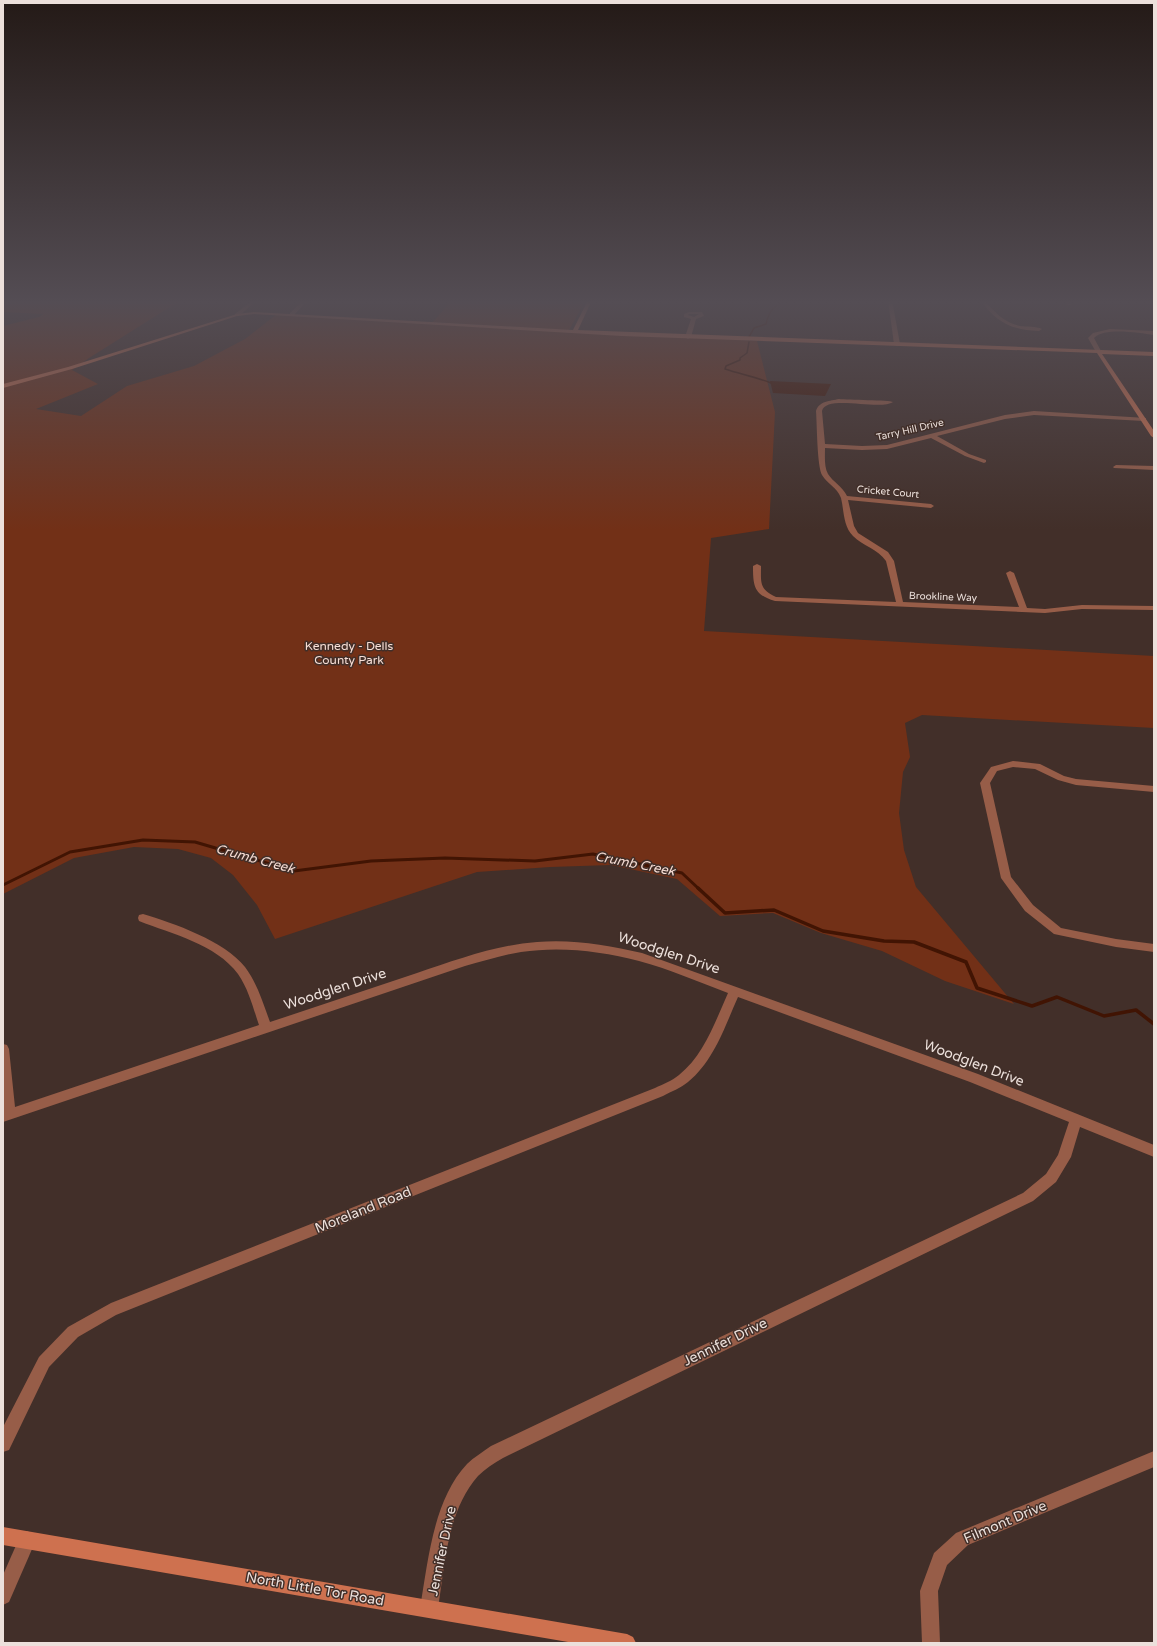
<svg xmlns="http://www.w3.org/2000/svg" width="1157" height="1646" viewBox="0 0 1157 1646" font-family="'Varela Round',sans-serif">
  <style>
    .green { fill: #723017 }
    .water { fill: #411403 }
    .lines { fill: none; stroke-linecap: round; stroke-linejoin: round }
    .stream-far2 { stroke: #411403; stroke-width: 1.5 }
    .stream-far1 { stroke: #411403; stroke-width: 3 }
    .stream { stroke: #411403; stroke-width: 3.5 }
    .street { fill: #975d48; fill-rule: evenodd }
    .secondary { fill: #ce714f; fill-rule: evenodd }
    .labels { text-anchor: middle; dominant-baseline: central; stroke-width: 3; stroke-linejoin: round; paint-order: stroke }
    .far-street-label { font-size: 10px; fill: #ece0db; stroke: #422f29 }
    .park-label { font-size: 12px; fill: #f8ded5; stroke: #422f29 }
    .water-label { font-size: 13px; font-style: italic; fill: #f7ddd4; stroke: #422f29 }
    .near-street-label { font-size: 14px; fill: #ece0db; stroke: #422f29 }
  </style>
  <rect width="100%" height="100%" fill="#422f29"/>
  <g class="green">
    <polygon points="3,300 190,300 178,302 89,358 72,370 98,384 36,409 81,416 127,386 194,366 245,339 277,314 757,341 775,412 769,529 711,538 704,631 1154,656 1154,728 922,715 905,723 910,757 903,772 899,813 904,850 916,887 1014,1004 945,981 882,951 821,933 773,913 720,916 677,879 611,865 550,867 477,872 275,939 257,905 233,875 211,858 178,849 134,847 74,858 3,894 3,326 39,317 43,314 3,312"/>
    <polygon points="452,300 586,300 569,330 433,322"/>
  </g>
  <polygon class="water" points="770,381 831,384 825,396 773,393"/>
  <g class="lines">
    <g class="stream-far2">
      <path d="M749 337 754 328 766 324C769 311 774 305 786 301"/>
      <path d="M749 342 747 353 740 358V360L726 366 725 369C740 374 756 377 771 383"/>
    </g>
    <polyline class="stream-far1" points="3,885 70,852 143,840 195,842 294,871 371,861 445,858 535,861 593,854 682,873 699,889"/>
    <polyline class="stream" points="698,888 725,913 774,910 823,931 884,941 914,942 966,962 977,988 1032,1006 1057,997 1104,1016 1136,1010 1154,1024"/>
    <g class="street">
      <polygon points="253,300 257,300 239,316 235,316 235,314"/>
      <polygon points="304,300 308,300 294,315 290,315 290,313"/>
      <polygon points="888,300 892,300 900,344 897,346 894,344"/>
      <path d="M980 300H984C994 311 1004 323 1020 326 1027 327 1036 326 1042 329L1039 331C1010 330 997 322 980 300Z"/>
      <polygon points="1065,300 1069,300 1071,305 1067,305"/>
      <path d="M689 312H702L704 316 696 319 691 337 688 339 685 337 691 319 684 317V314ZM699 314 694 317 688 315 689 314Z"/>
      <path d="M1110 329 1154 331V335C1139 333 1105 327 1094 338L1101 351 1096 352 1088 338 1093 333Z"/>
      <path d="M839 399C847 400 890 400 893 402 880 411 826 394 822 411L825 444 862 446 887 445 1005 415 1034 411 1146 418V420L1144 421 1034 415 1005 419 937 436 969 454 986 460V462L984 463 965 456 931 438 887 449 862 450 825 448C825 456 824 467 828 474 833 482 842 486 847 496L931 504 934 506 931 508 848 500 854 526 858 533 888 552 894 561 903 602 1019 607 1006 573 1010 571 1014 573 1027 608 1045 609 1082 605 1154 606V610L1082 609 1045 613 775 601C754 595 753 586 753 566L757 564 761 566C761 583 759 589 776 597L896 602 886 561C878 549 863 546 853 536 843 526 844 510 841 498 837 487 827 484 822 475 817 466 817 424 816 411 819 401 830 401 839 399Z"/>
      <polygon points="1116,465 1154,466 1154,470 1114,468 1113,467"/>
      <polygon points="1013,761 1040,764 1064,776 1076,779 1154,786 1154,792 1076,785 1058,780 1035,769 1013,767 997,771 990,783 1011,877 1033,905 1061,928 1116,939 1154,944 1154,952 1116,947 1054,934 1025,911 1001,878 980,783 991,767"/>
      <path d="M143 914C173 923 225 941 245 967 257 983 263 1003 270 1022 319 1006 368 989 417 973 456 960 496 945 537 942 572 939 608 945 642 953L978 1074 1154 1145V1157L1080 1127 1071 1157 1056 1182 1033 1201 503 1458C494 1463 485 1469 478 1476 447 1511 445 1565 438 1608L435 1614 429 1617 423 1614 420 1608C428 1562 433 1500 467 1464 474 1457 483 1452 491 1446L1023 1193 1046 1174 1058 1155 1069 1122 970 1082 738 997C725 1026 714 1061 688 1082 681 1088 672 1091 663 1096L116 1315 78 1337 49 1367 9 1450 3 1452V1427L39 1357 68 1327 111 1303 655 1088C663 1084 672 1081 679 1075 704 1055 715 1022 728 993 699 982 669 969 639 961 601 951 560 946 521 952 502 955 484 961 465 966L3 1122V1044L7 1045 9 1049 15 1107 259 1025C253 1008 249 990 238 974 216 944 172 934 139 921L138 918 139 915Z"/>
      <polygon points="1154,1451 1154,1467 968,1545 947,1565 938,1591 940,1643 922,1643 920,1591 934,1553 956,1533"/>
      <polygon points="27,1531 33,1534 36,1540 9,1602 3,1605 3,1575 21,1534"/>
    </g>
    <g class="secondary">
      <polygon points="588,300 592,300 578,330 1154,352 1154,356 1102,354 1154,431 1154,438 1151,436 1097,353 622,336 254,314 237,316 72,369 3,388 3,384 68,367 237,314 254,312 573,330"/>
      <polygon points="3,1527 627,1634 633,1637 636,1643 574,1643 3,1545"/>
    </g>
  </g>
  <linearGradient id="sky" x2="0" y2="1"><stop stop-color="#241a17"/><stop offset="0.57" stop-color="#544d54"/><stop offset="1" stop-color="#544d54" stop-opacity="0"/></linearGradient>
  <rect width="1157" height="530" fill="url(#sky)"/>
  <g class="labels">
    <g class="far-street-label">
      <text transform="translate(910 430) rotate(-13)">Tarry Hill Drive</text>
      <text transform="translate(888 492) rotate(5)">Cricket Court</text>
      <text transform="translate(943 597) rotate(2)">Brookline Way</text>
    </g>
    <g class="park-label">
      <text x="349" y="646">Kennedy - Dells<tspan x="349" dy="14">County Park</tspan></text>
    </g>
    <g class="water-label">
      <text transform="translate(255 859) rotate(15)">Crumb Creek</text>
      <text transform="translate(635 864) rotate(11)">Crumb Creek</text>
    </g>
    <g class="near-street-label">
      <text transform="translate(669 953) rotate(18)">Woodglen Drive</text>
      <text transform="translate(335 989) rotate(-18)">Woodglen Drive</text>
      <text transform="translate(974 1063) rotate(21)">Woodglen Drive</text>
      <text transform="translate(363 1210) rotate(-22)">Moreland Road</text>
      <text transform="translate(725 1342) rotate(-26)">Jennifer Drive</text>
      <text transform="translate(1005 1522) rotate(-23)">Filmont Drive</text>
      <text transform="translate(442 1551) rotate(-78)">Jennifer Drive</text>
      <text transform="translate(315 1589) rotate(10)">North Little Tor Road</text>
    </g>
  </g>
  <rect width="1157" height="1646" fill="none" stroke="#ece0db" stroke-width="8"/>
</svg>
